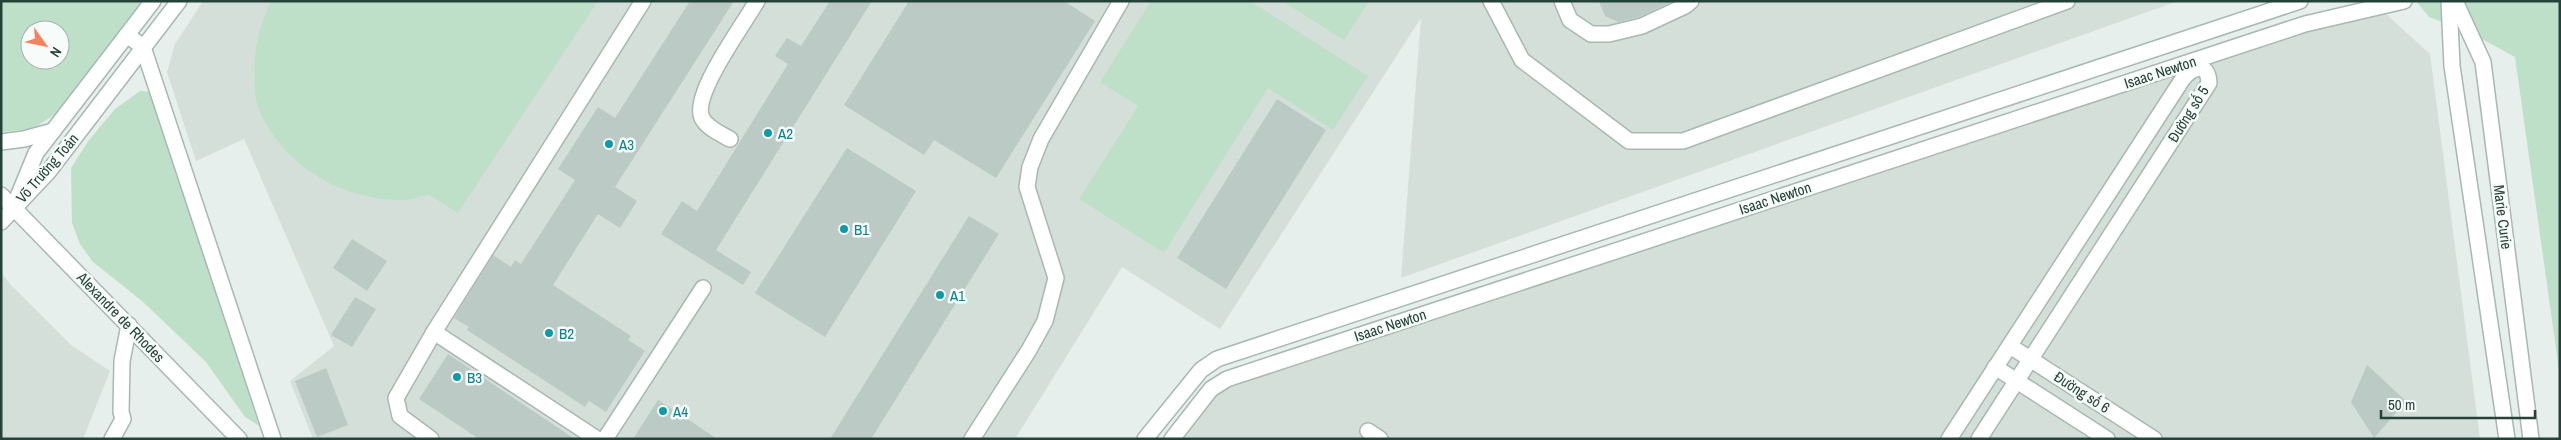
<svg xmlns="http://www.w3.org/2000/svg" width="2561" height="440" viewBox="0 0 2561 440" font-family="'Archivo Narrow',sans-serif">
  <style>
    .built { fill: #d4dfda }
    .green { fill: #bfe0c8; fill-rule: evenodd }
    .building { fill: #bbcac4 }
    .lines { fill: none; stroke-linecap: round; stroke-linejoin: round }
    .minor-casing { stroke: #a8b8b2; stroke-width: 18 }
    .minor { stroke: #fff; stroke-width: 15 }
    .culture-dot { fill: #0f9aa8; stroke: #f7fbf9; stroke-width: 2 }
    .labels { text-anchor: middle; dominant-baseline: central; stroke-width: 5; stroke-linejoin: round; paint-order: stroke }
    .street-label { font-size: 15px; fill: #24423a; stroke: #f7fbf9 }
    .culture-label { font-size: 15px; fill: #0d838f; stroke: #f7fbf9; text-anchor: start }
  </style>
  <rect width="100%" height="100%" fill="#e6efeb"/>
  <g class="built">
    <polygon points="203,1 2178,1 1401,278 1421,18 1220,329 1122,267 1015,439 313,439 290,381 334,346 244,139 196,161 167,72 175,44"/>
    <polygon points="2375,4 2430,54 2480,439 1179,439 1214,393"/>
    <polygon points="1,272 10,284 71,345 110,371 83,439 1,439"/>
  </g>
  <g class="green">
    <path d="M1 1H143L55 114 33 129 1 132ZM30 30H60V60H30Z"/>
    <path d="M271 1H598L458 213 429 195C421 196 412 200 403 200 341 201 278 163 257 104 255 98 255 89 255 82 253 52 258 28 271 1Z"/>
    <polygon points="1151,1 1250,1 1368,76 1333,130 1268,88 1164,253 1079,199 1138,106 1100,82"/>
    <polygon points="1282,1 1369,1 1344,40"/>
    <polygon points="2416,1 2560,1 2560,377 2515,57 2471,33 2429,17"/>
    <polygon points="140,91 154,92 259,426 245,417 206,362 142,301 93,262 80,244 72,223 71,168 89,140 115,109"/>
  </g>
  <g class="building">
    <polygon points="690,1 734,1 615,187 637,201 620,228 598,214 553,285 631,336 628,340 645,351 606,412 589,401 585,407 467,330 469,327 454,318 493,255 511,267 515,260 521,264 575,180 558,169 598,107 615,118"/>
    <polygon points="830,1 872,1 716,250 751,272 743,285 661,234 682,201 697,211 788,64 775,56 787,38 801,46"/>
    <polygon points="909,1 1064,1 1095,21 996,178 934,140 924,155 844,105"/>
    <polygon points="1599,1 1673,1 1639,17 1618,22 1605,16"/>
    <polygon points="1277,99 1326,130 1226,289 1177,258"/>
    <polygon points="847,148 916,191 825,337 755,293"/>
    <polygon points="969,216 999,234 871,439 830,439"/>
    <polygon points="352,239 387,261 367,291 333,268"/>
    <polygon points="355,297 376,309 352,347 331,335"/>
    <polygon points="448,354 457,360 575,439 479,439 419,399"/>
    <polygon points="2367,365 2406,401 2374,438 2351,402"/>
    <polygon points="326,368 348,425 317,437 295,381"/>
    <polygon points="658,400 692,422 717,439 633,439"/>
  </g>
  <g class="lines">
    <defs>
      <g id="minor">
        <polyline points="1491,1 1522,60 1629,141 1683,141 2067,1"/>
        <polyline points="1562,1 1570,20 1591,34 1609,34 1642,26 1685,6 1691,1"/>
        <polyline points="2449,1 2452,66 2507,439"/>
        <polyline points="2455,1 2483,62 2531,439"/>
        <polyline points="127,35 143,47 273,439"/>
        <path d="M730 139C721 134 707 128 702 118 691 95 744 24 757 1"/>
        <polyline points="1,142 24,139 53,131"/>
        <polyline points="1,195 239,439"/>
        <polyline points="17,199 36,153 153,1"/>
        <polyline points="1,222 49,171 179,1"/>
        <polyline points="434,332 597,439"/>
        <polyline points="2010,346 2154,439"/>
        <polyline points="1995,367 2107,439"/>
        <polyline points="1368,431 1380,439"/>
        <polyline points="112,439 123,419 121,412 122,361 129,325"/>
        <polyline points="431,439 400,416 396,398 434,332 643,1"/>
        <polyline points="605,439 703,288"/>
        <polyline points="972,439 1029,350 1045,321 1056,278 1027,187 1030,167 1041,139 1121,1"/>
        <polyline points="1145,439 1201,370 1217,359 2300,1"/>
        <polyline points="1172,439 1211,389 1227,379 2305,24 2404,1"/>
        <path d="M1949 439 2182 80C2192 67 2208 61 2209 83L1979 439"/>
      </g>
    </defs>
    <use href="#minor" class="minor-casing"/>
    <use href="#minor" class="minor"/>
  </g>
  <g class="culture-dot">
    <circle cx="768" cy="133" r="5"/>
    <circle cx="609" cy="144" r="5"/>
    <circle cx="844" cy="229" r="5"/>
    <circle cx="940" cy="295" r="5"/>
    <circle cx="549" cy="333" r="5"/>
    <circle cx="457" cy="377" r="5"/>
    <circle cx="663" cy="411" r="5"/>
  </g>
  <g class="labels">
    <g class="street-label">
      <text transform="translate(2160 72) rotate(-18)">Isaac Newton</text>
      <text transform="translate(2188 114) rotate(-58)">Đường số 5</text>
      <text transform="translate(47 168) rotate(-49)">Võ Trường Toản</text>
      <text transform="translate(1775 198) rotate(-18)">Isaac Newton</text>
      <text transform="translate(2503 217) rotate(83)">Marie Curie</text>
      <text transform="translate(121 317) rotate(46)">Alexandre de Rhodes</text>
      <text transform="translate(1390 325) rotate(-18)">Isaac Newton</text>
      <text transform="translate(2082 392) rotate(33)">Đường số 6</text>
    </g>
    <g class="culture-label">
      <text x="778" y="133">A2</text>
      <text x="619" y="144">A3</text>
      <text x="854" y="229">B1</text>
      <text x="950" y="295">A1</text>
      <text x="559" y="333">B2</text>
      <text x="467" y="377">B3</text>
      <text x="673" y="411">A4</text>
    </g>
  </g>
  <rect width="2561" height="440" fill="none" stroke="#24423a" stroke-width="5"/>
  <g transform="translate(45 45) rotate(123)"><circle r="24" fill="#f7fbf9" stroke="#a3b1ad"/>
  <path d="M0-4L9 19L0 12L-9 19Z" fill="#f4845f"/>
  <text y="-8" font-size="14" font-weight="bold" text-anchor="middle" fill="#24423a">N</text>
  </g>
  <path d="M2381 410v8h154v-8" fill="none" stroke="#24423a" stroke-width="2.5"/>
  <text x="2388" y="410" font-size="15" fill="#24423a" stroke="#f7fbf9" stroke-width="4" paint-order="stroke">50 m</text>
</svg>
